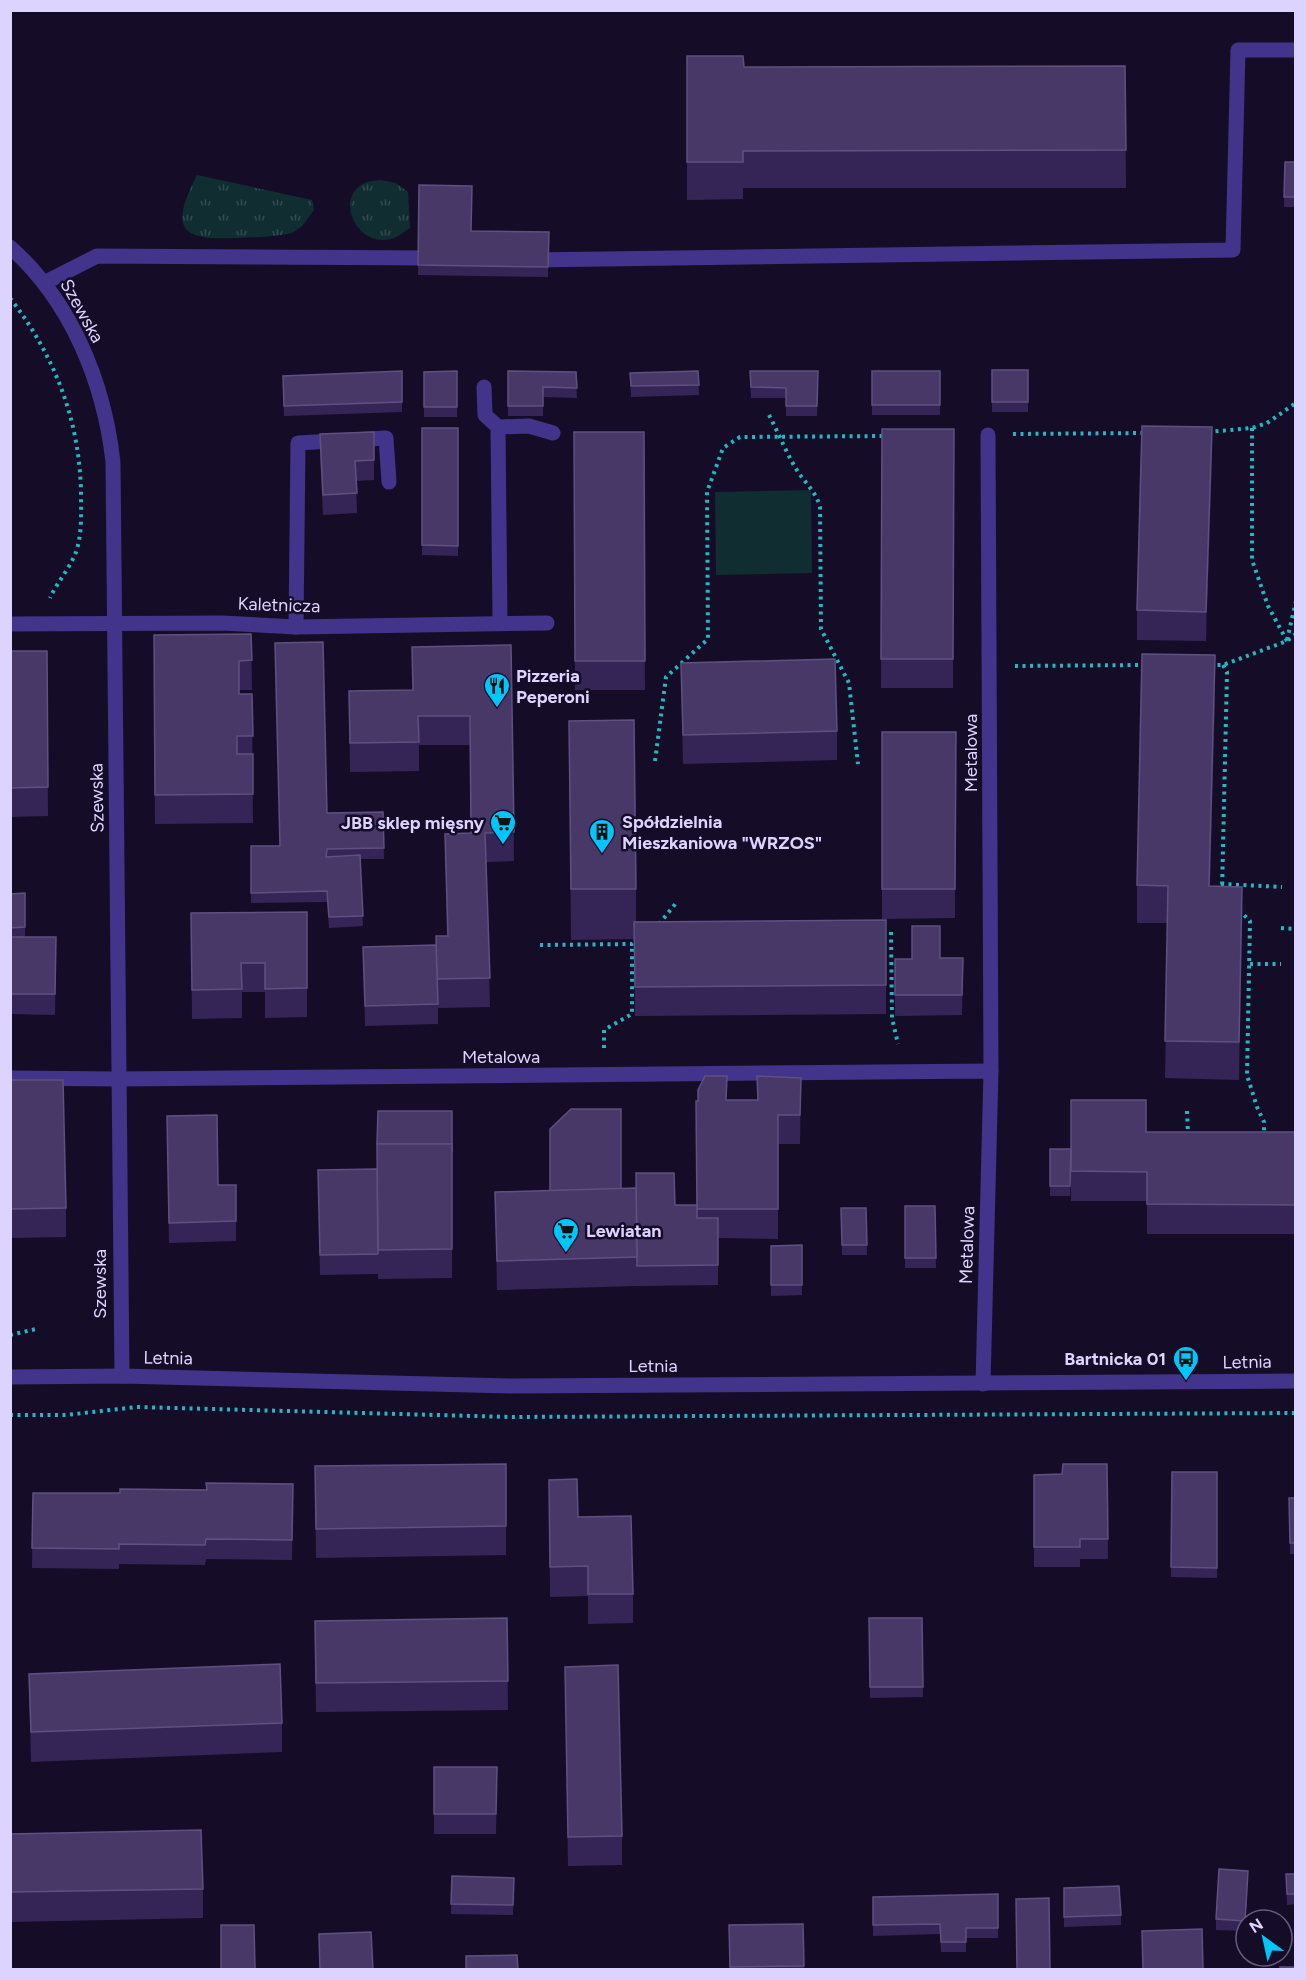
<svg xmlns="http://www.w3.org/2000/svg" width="1306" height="1980" viewBox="0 0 1306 1980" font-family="Figtree,sans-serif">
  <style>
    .grass { fill: url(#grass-tufts) }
    .park { fill: #102e31 }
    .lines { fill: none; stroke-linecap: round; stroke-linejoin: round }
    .path { stroke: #25b7c1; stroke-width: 4; stroke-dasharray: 3 4.5; stroke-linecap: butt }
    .service { stroke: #42348a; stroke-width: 15 }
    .minor { stroke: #42348a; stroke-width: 15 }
    .wall { fill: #352556 }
    .shaded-wall { fill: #20143b }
    .building { fill: #473868; stroke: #5e5080; stroke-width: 1.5 }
    .labels { text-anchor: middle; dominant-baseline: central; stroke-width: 5; stroke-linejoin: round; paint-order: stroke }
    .street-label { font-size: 18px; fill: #ddd3ff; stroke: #150d27 }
    .poi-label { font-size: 18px; font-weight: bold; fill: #ddd3ff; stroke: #150d27; text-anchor: start }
  </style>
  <defs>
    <pattern id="grass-tufts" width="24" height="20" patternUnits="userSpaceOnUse" patternTransform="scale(1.5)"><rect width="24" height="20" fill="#102e31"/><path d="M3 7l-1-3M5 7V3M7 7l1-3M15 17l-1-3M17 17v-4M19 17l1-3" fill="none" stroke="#324b50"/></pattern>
  </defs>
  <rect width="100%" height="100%" fill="#150d27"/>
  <g class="grass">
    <path d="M197 175 312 200 314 210 302 226 292 233C274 237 255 237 236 238 177 241 171 226 197 175Z"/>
    <path d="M381 180 396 183 408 192 410 228C405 231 399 236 394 238 357 251 332 195 367 182 371 181 377 180 381 180Z"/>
  </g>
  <polygon class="park" points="811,490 812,573 716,575 715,492"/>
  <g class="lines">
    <g class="path">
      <path d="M10 298C55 356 80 421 81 494 81 511 82 528 78 545 74 564 58 580 50 598"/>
      <path d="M769 415C778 432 785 450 795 467 803 481 816 491 820 507L821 629 849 683 858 764"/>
      <polyline points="1252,428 1252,560 1268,606 1287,641"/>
      <polyline points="1208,432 1252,428 1267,423 1296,403"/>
      <polyline points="1013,434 1147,433"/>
      <polyline points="1287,640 1296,601"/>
      <polyline points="1210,665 1223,665 1287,641 1296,634"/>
      <polyline points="1015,666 1145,665"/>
      <polyline points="655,761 666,677 708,639 707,492 723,448 740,437 886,436"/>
      <polyline points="1221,884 1282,887"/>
      <polyline points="1222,892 1227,672 1223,665"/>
      <polyline points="1239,910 1250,921 1247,1075 1257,1107 1264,1122 1264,1135"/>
      <polyline points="659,924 677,902"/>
      <polyline points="1281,928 1296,929"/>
      <polyline points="891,932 892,1018 898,1044"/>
      <polyline points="540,945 632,944 637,941"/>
      <polyline points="1250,964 1281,964"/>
      <polyline points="604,1048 604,1030 632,1014 632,944"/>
      <polyline points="1187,1111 1188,1135"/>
      <polyline points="10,1335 36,1329"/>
      <polyline points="10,1415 66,1415 137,1407 512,1417 1296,1413"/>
    </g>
    <g class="service">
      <polyline points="530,260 1233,250 1238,50 1296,50"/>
      <polyline points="44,283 97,256 437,258"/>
      <polyline points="484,387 485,415 498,427 500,623"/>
      <polyline points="498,427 529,426 553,433"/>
      <polyline points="296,627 298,443 386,438 389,482"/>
    </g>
    <g class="minor">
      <path d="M10 247C71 301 104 382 113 462L122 1376"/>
      <polyline points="988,435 991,1071"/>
      <polyline points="10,624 222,623 296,627 547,623"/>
      <polyline points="10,1078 119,1079 991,1071 983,1384"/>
      <polyline points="10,1377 122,1376 511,1386 1296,1381"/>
    </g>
  </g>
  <g class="wall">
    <polygon points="687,56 744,67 1125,66 1126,188 743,188 743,199 687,200"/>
    <polygon points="1285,162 1296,162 1296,207 1284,207"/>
    <polygon points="419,185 471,231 549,232 548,277 418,275"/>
    <rect x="992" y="370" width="36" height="42"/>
    <polygon points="402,371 402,412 284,416 283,376"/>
    <polygon points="457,371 457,417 424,417 424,372"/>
    <polygon points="508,371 576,372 577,398 543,397 543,416 508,416"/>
    <polygon points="698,371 699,395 631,397 630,373"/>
    <polygon points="750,371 818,371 817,416 786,416 786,398 751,398"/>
    <rect x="872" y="371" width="68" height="44"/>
    <polygon points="422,428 458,428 458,556 422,555"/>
    <polygon points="882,429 954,429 953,688 881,688"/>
    <polygon points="374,432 374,480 356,481 357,513 323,515 320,454 320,434"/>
    <polygon points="574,432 644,432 645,690 575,690"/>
    <polygon points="1212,457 1206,641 1137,640 1137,610"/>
    <polygon points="251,634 252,690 239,690 239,694 252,694 253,823 155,824 154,635"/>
    <polygon points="511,645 514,861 486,862 490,1007 438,1008 438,1024 365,1026 363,947 436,945 447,936 445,834 471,833 470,745 419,745 419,771 350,772 349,691 412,690"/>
    <polygon points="10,651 47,651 48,816 10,817"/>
    <polygon points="681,663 837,731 837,760 683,764"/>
    <polygon points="1215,693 1210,886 1242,924 1239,1080 1165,1078 1168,923 1137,923 1137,885"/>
    <polygon points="569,721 636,889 636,922 886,920 886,1014 635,1016 634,939 571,940"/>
    <polygon points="882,732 956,732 955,918 882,919"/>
    <polygon points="383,812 384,859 360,859 363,926 329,928 327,902 251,903 251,846 280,846 327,813"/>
    <polygon points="25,893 25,937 56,937 55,1015 10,1014 10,894"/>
    <polygon points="307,912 307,1017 265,1018 265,992 242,992 242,1018 192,1019 191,913"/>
    <polygon points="963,958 962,1015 895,1016 895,959"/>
    <polygon points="757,1076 801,1078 800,1144 778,1144 778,1239 718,1238 718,1285 637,1286 497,1290 495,1192 621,1189 675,1205 696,1205 727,1100 757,1100"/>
    <polygon points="10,1080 66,1208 66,1237 11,1238 10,1268"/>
    <polygon points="452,1111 452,1278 378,1279 378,1274 320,1275 318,1170 377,1169"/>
    <polygon points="1146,1132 1296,1132 1296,1234 1147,1234 1147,1201 1071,1201 1071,1176 1070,1196 1050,1196 1050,1149 1071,1149"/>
    <polygon points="167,1136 218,1185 236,1185 236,1241 169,1243"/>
    <polygon points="905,1206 935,1206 936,1268 905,1268"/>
    <polygon points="841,1208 866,1208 867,1255 842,1255"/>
    <polygon points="802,1245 802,1295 771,1296 771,1246"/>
    <polygon points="506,1464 506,1555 316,1558 315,1466"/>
    <polygon points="1107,1464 1108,1559 1080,1559 1080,1567 1034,1567 1034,1475 1062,1474"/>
    <polygon points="1172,1472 1217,1472 1217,1578 1171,1577"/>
    <polygon points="549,1480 578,1517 633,1594 633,1623 588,1624 588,1596 550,1597"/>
    <polygon points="293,1484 292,1560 206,1559 205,1565 119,1564 119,1569 32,1568 33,1493 120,1493 206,1490"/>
    <polygon points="1289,1498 1296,1498 1296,1554 1290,1554"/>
    <polygon points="507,1618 508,1710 316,1712 315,1621"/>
    <polygon points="869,1618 922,1618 923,1697 870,1698"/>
    <polygon points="565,1667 622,1836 622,1865 568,1866"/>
    <polygon points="29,1674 282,1723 282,1752 31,1762"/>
    <polygon points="434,1767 497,1767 496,1834 434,1834"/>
    <polygon points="10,1834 203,1889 203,1918 11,1922"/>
    <polygon points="1286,1874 1296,1874 1296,1904 1287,1905"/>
    <polygon points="452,1876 514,1878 513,1915 451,1914"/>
    <polygon points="1248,1881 1245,1931 1216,1930 1216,1919"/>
    <polygon points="1064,1888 1121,1915 1121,1925 1064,1927"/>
    <polygon points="998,1894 998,1938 966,1938 966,1952 941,1952 940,1934 873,1936 873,1897"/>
    <polygon points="803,1924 804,1970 730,1970 729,1925"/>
  </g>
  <g class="shaded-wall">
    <polygon points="1212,427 1212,457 1206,641 1206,612"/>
    <polygon points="1215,655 1215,693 1209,924 1209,886"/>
    <polygon points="1242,887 1242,924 1239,1080 1239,1042"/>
  </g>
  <g class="building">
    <polygon points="687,56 743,56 744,67 1125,66 1126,150 743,151 743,162 687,162"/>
    <polygon points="1285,162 1296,162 1296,197 1284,197"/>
    <polygon points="419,185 472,186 471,231 549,232 548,267 418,265"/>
    <rect x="992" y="370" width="36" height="32"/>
    <polygon points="402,371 402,402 284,406 283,376"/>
    <polygon points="457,371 457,407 424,407 424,372"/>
    <polygon points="508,371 576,372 577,388 543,387 543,406 508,406"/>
    <polygon points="698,371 699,385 631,386 630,373"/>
    <polygon points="750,371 818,371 817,406 786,406 786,388 751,387"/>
    <rect x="872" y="371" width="68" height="34"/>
    <polygon points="1142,426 1212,427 1206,612 1137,610"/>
    <polygon points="422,428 458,428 458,546 422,545"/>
    <polygon points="882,429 954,429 953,659 881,659"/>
    <polygon points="374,432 374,460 355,461 357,493 323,495 320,434"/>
    <polygon points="574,432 644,432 645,661 575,661"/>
    <polygon points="251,634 252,660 239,661 239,694 252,694 253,736 237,736 237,754 253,754 253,794 155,795 154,635"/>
    <polygon points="323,642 327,813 383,812 384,848 327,849 326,857 360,855 363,916 329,917 327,891 251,893 251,846 280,846 275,643"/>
    <polygon points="511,645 514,832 485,833 490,978 437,979 436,936 448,936 445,834 471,833 470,716 418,716 419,742 350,743 349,691 413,690 412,647"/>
    <polygon points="10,651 47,651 48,787 10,788"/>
    <polygon points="1142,654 1215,655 1209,886 1242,887 1239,1042 1165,1041 1168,886 1137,885"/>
    <polygon points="835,659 837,731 683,735 681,663"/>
    <polygon points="634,720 636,889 571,889 569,721"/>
    <polygon points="882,732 956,732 955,889 882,889"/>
    <polygon points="25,893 25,927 10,928 10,894"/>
    <polygon points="307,912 307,988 265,989 265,963 241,963 242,989 192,990 191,913"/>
    <polygon points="886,920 886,985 635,987 634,922"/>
    <polygon points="912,926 940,926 940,958 963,958 962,995 895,995 895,959 912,959"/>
    <polygon points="10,937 56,937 55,994 10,994"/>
    <polygon points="436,945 438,1004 365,1006 363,947"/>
    <polygon points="705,1076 727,1076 726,1100 758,1100 757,1076 801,1078 800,1115 778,1115 778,1209 697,1209 696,1101 698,1101 698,1090"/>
    <polygon points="10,1080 63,1080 66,1208 10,1209"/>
    <polygon points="1071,1100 1146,1100 1146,1132 1296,1132 1296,1205 1147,1204 1147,1172 1071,1171"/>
    <polygon points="571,1109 621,1109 621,1189 550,1191 550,1129"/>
    <polygon points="378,1111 452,1111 452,1152 452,1144 377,1144"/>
    <polygon points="217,1115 218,1185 236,1185 236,1221 169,1223 167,1116"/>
    <polygon points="377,1144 452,1144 452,1249 378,1250"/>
    <polygon points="1050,1149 1071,1149 1070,1186 1050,1186"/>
    <polygon points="377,1169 378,1254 320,1255 318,1170"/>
    <polygon points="636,1173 674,1173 675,1205 697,1205 697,1218 718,1218 718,1265 637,1266"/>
    <polygon points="636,1188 637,1257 497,1261 495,1192"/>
    <polygon points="905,1206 935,1206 936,1258 905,1258"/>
    <polygon points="841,1208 866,1208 867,1245 842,1245"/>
    <polygon points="802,1245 802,1285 771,1285 771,1246"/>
    <polygon points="506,1464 506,1526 316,1529 315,1466"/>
    <polygon points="1063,1464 1107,1464 1108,1539 1080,1539 1080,1547 1034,1547 1034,1475 1062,1474"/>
    <polygon points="1172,1472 1217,1472 1217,1568 1171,1567"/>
    <polygon points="577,1479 578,1517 631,1516 633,1594 588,1594 588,1566 550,1567 549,1480"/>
    <polygon points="206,1483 293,1484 292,1540 206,1539 205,1545 119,1544 119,1549 32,1548 33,1493 120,1493 120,1489 207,1490"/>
    <polygon points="1289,1498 1296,1498 1296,1543 1290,1543"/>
    <polygon points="507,1618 508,1681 316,1683 315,1621"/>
    <polygon points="869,1618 922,1618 923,1687 870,1687"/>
    <polygon points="280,1664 282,1723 31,1732 29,1674"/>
    <polygon points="618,1665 622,1836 568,1837 565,1667"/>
    <polygon points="434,1767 497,1767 496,1814 434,1814"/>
    <polygon points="201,1830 203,1889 11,1892 10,1834"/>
    <polygon points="1219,1869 1248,1871 1245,1921 1216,1919"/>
    <polygon points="1286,1874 1296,1874 1296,1894 1287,1894"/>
    <polygon points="452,1876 514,1878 513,1905 451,1904"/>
    <polygon points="1119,1886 1121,1915 1064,1917 1064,1888"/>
    <polygon points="998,1894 998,1928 966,1928 966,1942 941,1942 940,1924 873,1925 873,1897"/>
    <polygon points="1049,1898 1050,1970 1017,1970 1016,1899"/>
    <polygon points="803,1924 804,1966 730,1967 729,1925"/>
    <polygon points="221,1925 254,1925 255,1970 221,1970"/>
    <polygon points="1202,1929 1203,1969 1143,1970 1142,1931"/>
    <polygon points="371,1932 373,1970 320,1970 319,1934"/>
    <polygon points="517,1955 518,1970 466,1970 466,1956"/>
    <rect x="1280" y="1967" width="16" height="3"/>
  </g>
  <defs>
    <symbol id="restaurant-pin" viewBox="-11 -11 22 30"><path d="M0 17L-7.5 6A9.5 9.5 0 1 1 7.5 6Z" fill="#00c6fe" stroke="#150d27"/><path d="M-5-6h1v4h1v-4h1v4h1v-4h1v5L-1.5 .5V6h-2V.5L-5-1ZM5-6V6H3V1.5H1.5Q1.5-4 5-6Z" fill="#111"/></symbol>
    <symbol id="supermarket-pin" viewBox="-11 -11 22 30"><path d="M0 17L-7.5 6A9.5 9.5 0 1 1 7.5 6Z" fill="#00c6fe" stroke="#150d27"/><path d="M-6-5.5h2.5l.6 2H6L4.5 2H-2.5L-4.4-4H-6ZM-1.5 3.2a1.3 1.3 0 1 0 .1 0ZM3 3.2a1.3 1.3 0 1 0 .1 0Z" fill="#111"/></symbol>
    <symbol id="building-pin" viewBox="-11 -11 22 30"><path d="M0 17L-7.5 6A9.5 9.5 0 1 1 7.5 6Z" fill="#00c6fe" stroke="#150d27"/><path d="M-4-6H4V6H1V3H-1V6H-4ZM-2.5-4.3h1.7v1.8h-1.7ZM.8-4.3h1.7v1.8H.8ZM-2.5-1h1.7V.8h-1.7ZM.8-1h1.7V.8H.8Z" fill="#111"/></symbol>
    <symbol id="bus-pin" viewBox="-11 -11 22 30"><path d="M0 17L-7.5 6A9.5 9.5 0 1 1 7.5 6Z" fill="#00c6fe" stroke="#150d27"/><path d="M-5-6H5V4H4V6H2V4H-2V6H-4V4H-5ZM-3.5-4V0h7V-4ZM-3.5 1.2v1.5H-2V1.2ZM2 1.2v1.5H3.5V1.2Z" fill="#111"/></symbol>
  </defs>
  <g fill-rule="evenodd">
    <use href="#restaurant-pin" x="482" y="671" width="30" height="40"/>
    <use href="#supermarket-pin" x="488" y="808" width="30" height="40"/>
    <use href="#building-pin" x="587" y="817" width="30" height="40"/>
    <use href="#supermarket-pin" x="551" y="1216" width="30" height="40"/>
    <use href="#bus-pin" x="1171" y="1344" width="30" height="40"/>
  </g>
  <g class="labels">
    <g class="street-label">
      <text transform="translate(82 311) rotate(61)">Szewska</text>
      <text transform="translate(279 605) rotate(2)">Kaletnicza</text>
      <text transform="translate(971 753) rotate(-90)">Metalowa</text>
      <text transform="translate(97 798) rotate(-91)">Szewska</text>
      <text x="501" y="1057">Metalowa</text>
      <text transform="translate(967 1245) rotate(-88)">Metalowa</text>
      <text transform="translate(100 1284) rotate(-90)">Szewska</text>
      <text transform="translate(168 1358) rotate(1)">Letnia</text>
      <text transform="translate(1247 1362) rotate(-1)">Letnia</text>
      <text x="653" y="1366">Letnia</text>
    </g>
    <g class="poi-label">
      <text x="516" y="676">Pizzeria<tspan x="516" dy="21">Peperoni</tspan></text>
      <text x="622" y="822">Spółdzielnia<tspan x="622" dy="21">Mieszkaniowa "WRZOS"</tspan></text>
      <text x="484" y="823" text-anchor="end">JBB sklep mięsny</text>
      <text x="586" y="1231">Lewiatan</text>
      <text x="1166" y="1359" text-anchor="end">Bartnicka 01</text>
    </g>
  </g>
  <rect width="1306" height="1980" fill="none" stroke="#ddd3ff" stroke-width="24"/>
  <g transform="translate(1264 1938) rotate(327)"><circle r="28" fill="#150d27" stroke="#655c7d" stroke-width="1.5"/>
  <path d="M0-4.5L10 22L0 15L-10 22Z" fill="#00c6fe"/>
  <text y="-9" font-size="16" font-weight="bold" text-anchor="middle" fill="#ddd3ff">N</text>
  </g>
</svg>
